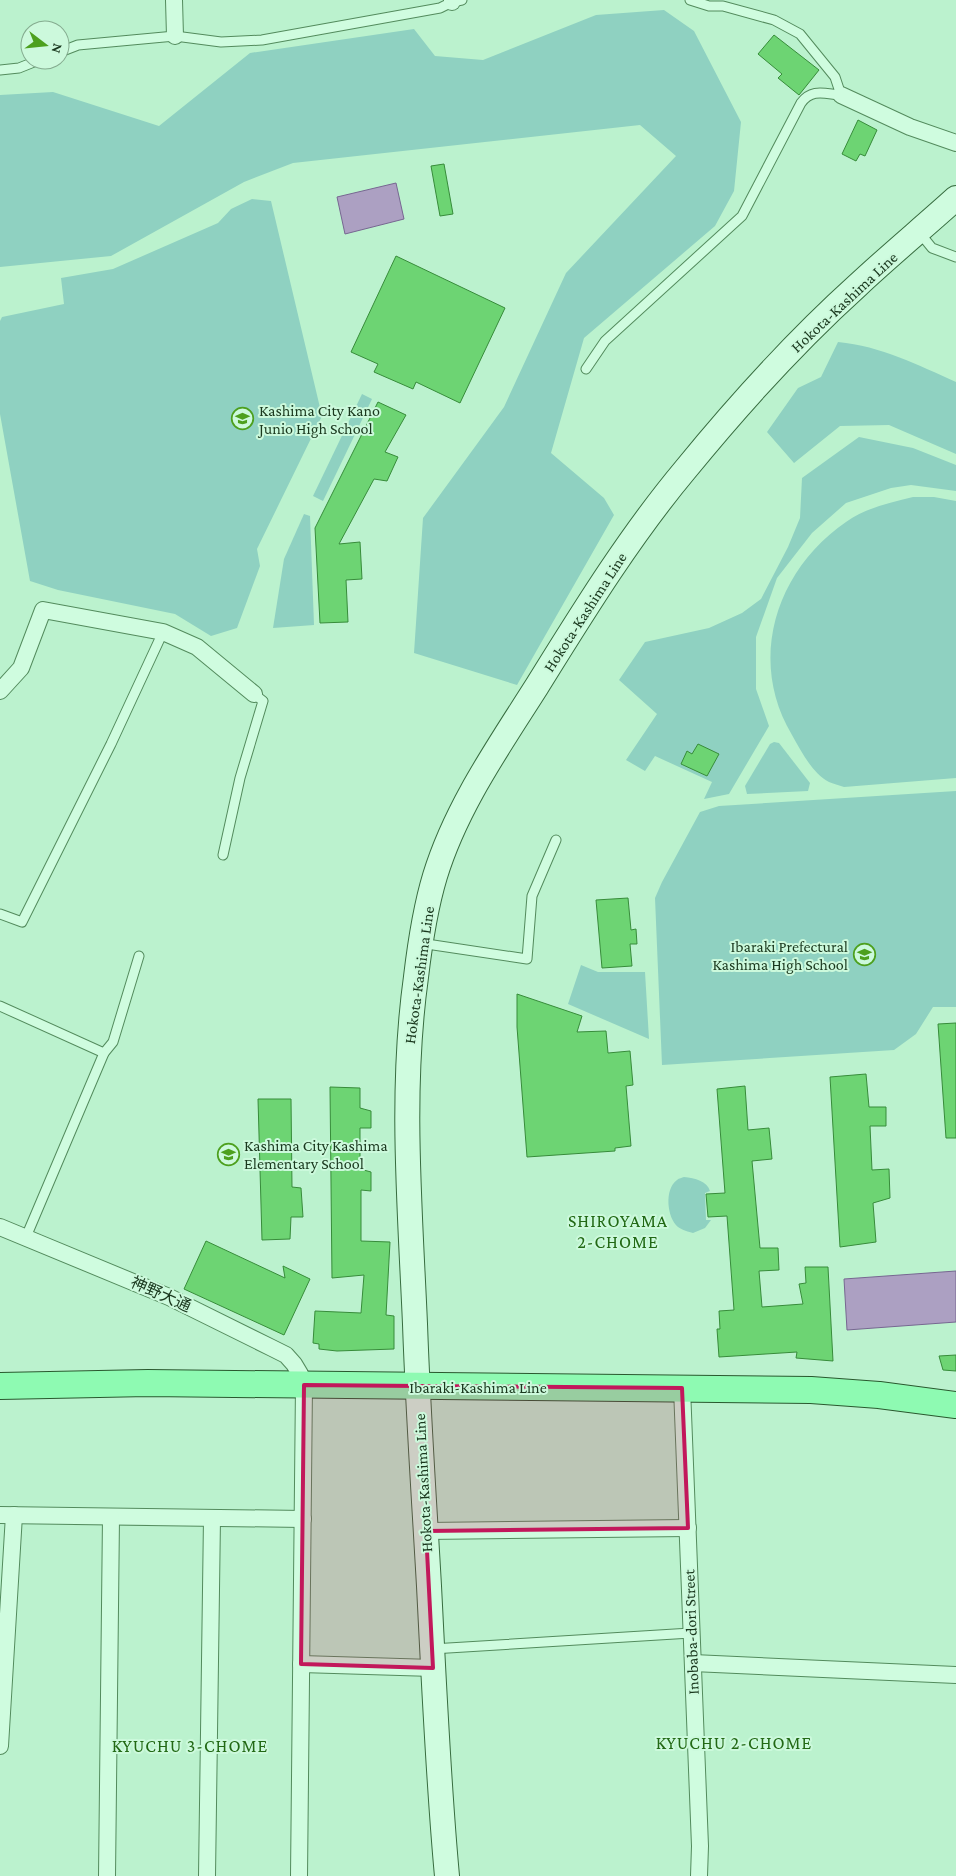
<svg xmlns="http://www.w3.org/2000/svg" width="956" height="1876" viewBox="0 0 956 1876" font-family="'Crimson Pro','Noto Sans JP',serif">
  <style>
    .green { fill: #8fd1c1 }
    .water { fill: #aca0c2; stroke: #776791 }
    .building { fill: #6dd473; stroke: #378c3a }
    .lines { fill: none; stroke-linecap: round; stroke-linejoin: round }
    .service-casing { stroke: #538b5d; stroke-width: 11 }
    .minor-casing { stroke: #538b5d; stroke-width: 18 }
    .secondary-casing { stroke: #376c3f; stroke-width: 26 }
    .primary-casing { stroke: #29582e; stroke-width: 28 }
    .service { stroke: #cffcdf; stroke-width: 9 }
    .minor { stroke: #cffcdf; stroke-width: 16 }
    .secondary { stroke: #cffcdf; stroke-width: 24 }
    .primary { stroke: #8efab2; stroke-width: 26 }
    .marked { fill: #c2185b; fill-opacity: 0.2; stroke: #c2185b; stroke-width: 4; stroke-linejoin: round }
    .labels { text-anchor: middle; dominant-baseline: central; stroke-width: 4; stroke-linejoin: round; paint-order: stroke }
    .street-label { font-size: 16px; fill: #1a381e; stroke: #ccf9dc }
    .poi-label { font-size: 16px; fill: #1a381e; stroke: #ccf9dc; text-anchor: start }
    .neighbourhood-label { font-size: 18px; letter-spacing: 1px; fill: #226915; stroke: #ccf9dc }
  </style>
  <rect width="100%" height="100%" fill="#bbf2ce"/>
  <g class="green">
    <polygon points="664,10 694,31 741,122 734,191 715,226 584,338 551,453 604,498 614,515 517,685 414,653 423,518 504,407 566,273 676,156 640,125 293,163 244,182 111,256 0,267 0,95 53,92 159,126 250,53 414,29 435,56 483,60 596,15"/>
    <polygon points="252,199 271,201 322,416 257,549 260,566 237,628 211,636 175,614 58,590 30,581 0,414 0,321 2,317 64,304 61,278 113,269 218,223 231,209"/>
    <path d="M838 342C881 346 918 365 956 382V454L889 425 840 426 794 463 767 432 798 388 821 377Z"/>
    <polygon points="362,394 372,399 323,501 313,496"/>
    <polygon points="859,437 913,448 956,465 956,491 911,485 891,488 846,503 812,533 777,578 756,637 756,689 769,726 729,794 704,799 712,782 655,756 645,771 626,760 657,714 619,680 645,642 709,628 742,613 761,599 788,547 800,518 802,478"/>
    <path d="M913 497H934L956 501V778L844 787C839 785 833 784 829 782 812 773 801 751 792 735 747 660 776 570 846 522 865 508 890 503 913 497Z"/>
    <polygon points="304,514 310,516 314,625 273,628 284,559"/>
    <polygon points="774,742 779,743 810,783 808,791 747,794 745,786 770,744"/>
    <polygon points="956,791 956,1007 933,1007 916,1034 894,1050 662,1065 655,898 662,882 700,812 719,806"/>
    <polygon points="581,965 598,972 645,972 649,1039 568,1004"/>
    <path d="M684 1177C695 1178 707 1181 710 1191L705 1193 706 1220H711L705 1228 693 1233C689 1232 682 1230 678 1227 667 1218 664 1189 677 1180 679 1178 682 1178 684 1177Z"/>
  </g>
  <g class="water">
    <polygon points="396,183 404,219 345,234 337,197"/>
    <polygon points="956,1271 956,1322 847,1330 844,1279"/>
  </g>
  <g class="building">
    <polygon points="774,35 819,70 799,95 778,78 782,74 758,54"/>
    <polygon points="858,120 877,130 865,156 860,154 856,161 842,154"/>
    <polygon points="444,164 453,214 440,216 431,166"/>
    <polygon points="396,256 505,308 460,403 416,382 413,389 374,372 378,364 351,352"/>
    <polygon points="378,402 406,415 385,452 398,457 387,481 374,479 339,544 360,542 362,579 346,580 348,622 320,623 315,528"/>
    <polygon points="698,744 719,754 707,776 681,764 687,751 692,754"/>
    <polygon points="628,898 631,930 636,929 637,944 630,944 632,966 602,968 596,900"/>
    <polygon points="517,994 582,1016 577,1032 606,1031 608,1053 630,1051 633,1085 626,1086 631,1146 615,1148 615,1151 527,1157 517,1027"/>
    <polygon points="956,1023 956,1138 946,1138 938,1024"/>
    <polygon points="866,1074 869,1107 886,1107 886,1126 870,1126 872,1170 889,1169 890,1198 873,1203 876,1242 840,1247 830,1077"/>
    <polygon points="745,1086 748,1130 769,1128 772,1159 752,1161 760,1248 778,1248 779,1270 759,1271 762,1307 803,1304 799,1284 806,1283 805,1267 828,1267 833,1361 796,1358 797,1352 719,1357 717,1329 720,1329 719,1311 734,1310 727,1216 708,1217 706,1194 725,1193 717,1089"/>
    <polygon points="330,1087 360,1088 360,1108 371,1111 371,1128 360,1128 360,1169 371,1172 371,1191 361,1190 361,1241 390,1242 386,1315 394,1316 394,1349 337,1351 319,1349 319,1344 313,1343 315,1311 361,1313 364,1275 332,1278"/>
    <polygon points="258,1099 291,1099 292,1187 301,1188 303,1217 291,1217 290,1239 262,1240"/>
    <polygon points="206,1241 285,1278 283,1266 310,1279 284,1335 184,1289"/>
    <polygon points="956,1355 956,1371 943,1370 939,1356"/>
  </g>
  <g class="lines">
    <defs>
      <g id="service">
        <polyline points="60,52 78,45 175,36 221,42 262,40 440,8 452,2 462,0"/>
        <polyline points="0,70 19,68 39,60"/>
        <polyline points="919,232 932,248 956,257"/>
        <path d="M586 369 605 341 742 216 801 103C812 88 825 94 841 95L835 77 800 34 774 20 723 6H709L690 0"/>
        <polyline points="223,855 240,778 263,701 254,694"/>
        <polyline points="0,914 22,922 111,744 163,632"/>
        <polyline points="420,943 527,959 532,896 556,840"/>
        <polyline points="0,1006 104,1053"/>
        <polyline points="26,1237 104,1053 113,1042 139,956"/>
        <polyline points="432,1649 691,1633"/>
      </g>
      <g id="minor">
        <polyline points="174,0 175,36"/>
        <polyline points="452,0 452,2"/>
        <polyline points="841,95 910,127 956,143"/>
        <polyline points="0,691 21,668 43,610 163,632 197,647 254,694"/>
        <polyline points="0,1227 169,1297 272,1348 286,1355 294,1364 300,1374 304,1385 299,1876"/>
        <polyline points="682,1388 700,1846 699,1876"/>
        <polyline points="0,1515 303,1519"/>
        <polyline points="426,1531 688,1528"/>
        <polyline points="693,1663 956,1675"/>
        <polyline points="301,1664 433,1668"/>
        <polyline points="0,1746 14,1515"/>
        <polyline points="107,1876 111,1517"/>
        <polyline points="207,1876 212,1518"/>
      </g>
      <path id="secondary" d="M447 1876C438 1779 434 1683 429 1586 424 1498 418 1411 415 1324 410 1208 400 1092 416 977 420 943 425 909 435 876 456 807 499 746 537 686 583 612 629 537 685 470 738 405 796 341 858 285 890 255 924 227 956 198"/>
      <polyline id="primary" points="0,1386 148,1383 811,1390 879,1395 956,1405"/>
    </defs>
    <use href="#service" class="service-casing"/>
    <use href="#minor" class="minor-casing"/>
    <use href="#secondary" class="secondary-casing"/>
    <use href="#primary" class="primary-casing"/>
    <use href="#service" class="service"/>
    <use href="#minor" class="minor"/>
    <use href="#secondary" class="secondary"/>
    <use href="#primary" class="primary"/>
  </g>
  <path class="marked" d="M304 1385 682 1388 688 1528 426 1531 433 1668 301 1664Z"/>
  <defs>
    <symbol id="school-ring" viewBox="-11 -11 22 22"><circle r="9.5" fill="#ccf9dc" stroke="#4da01e" stroke-width="1.5"/><path d="M0-5L7-2L0 1L-7-2ZM-4 1L0 2.5L4 1V4Q0 6-4 4Z" fill="#4da01e"/></symbol>
  </defs>
  <g fill-rule="evenodd">
    <use href="#school-ring" x="230" y="406" width="25" height="25"/>
    <use href="#school-ring" x="852" y="942" width="25" height="25"/>
    <use href="#school-ring" x="216" y="1142" width="25" height="25"/>
  </g>
  <g class="labels">
    <g class="street-label">
      <text transform="translate(844 302) rotate(-43)">Hokota-Kashima Line</text>
      <text transform="translate(585 612) rotate(-57)">Hokota-Kashima Line</text>
      <text transform="translate(419 975) rotate(-82)">Hokota-Kashima Line</text>
      <text transform="translate(161 1294) rotate(24)">神野大通</text>
      <text x="478" y="1387">Ibaraki-Kashima Line</text>
      <text transform="translate(423 1483) rotate(-93)">Hokota-Kashima Line</text>
      <text transform="translate(691 1632) rotate(-92)">Inobaba-dori Street</text>
    </g>
    <g class="poi-label">
      <text x="259" y="410">Kashima City Kano<tspan x="259" dy="18">Junio High School</tspan></text>
      <text x="848" y="946" text-anchor="end">Ibaraki Prefectural<tspan x="848" dy="18">Kashima High School</tspan></text>
      <text x="244" y="1145">Kashima City Kashima<tspan x="244" dy="18">Elementary School</tspan></text>
    </g>
    <g class="neighbourhood-label">
      <text x="618" y="1221">SHIROYAMA<tspan x="618" dy="21">2-CHOME</tspan></text>
      <text x="734" y="1743">KYUCHU 2-CHOME</text>
      <text x="190" y="1746">KYUCHU 3-CHOME</text>
    </g>
  </g>
  <g transform="translate(45 45) rotate(106)"><circle r="24" fill="#ccf9dc" stroke="#85ac90"/>
  <path d="M0-4L9 19L0 12L-9 19Z" fill="#4da01e"/>
  <text y="-8" font-size="14" font-weight="bold" text-anchor="middle" fill="#1a381e">N</text>
  </g>
</svg>
